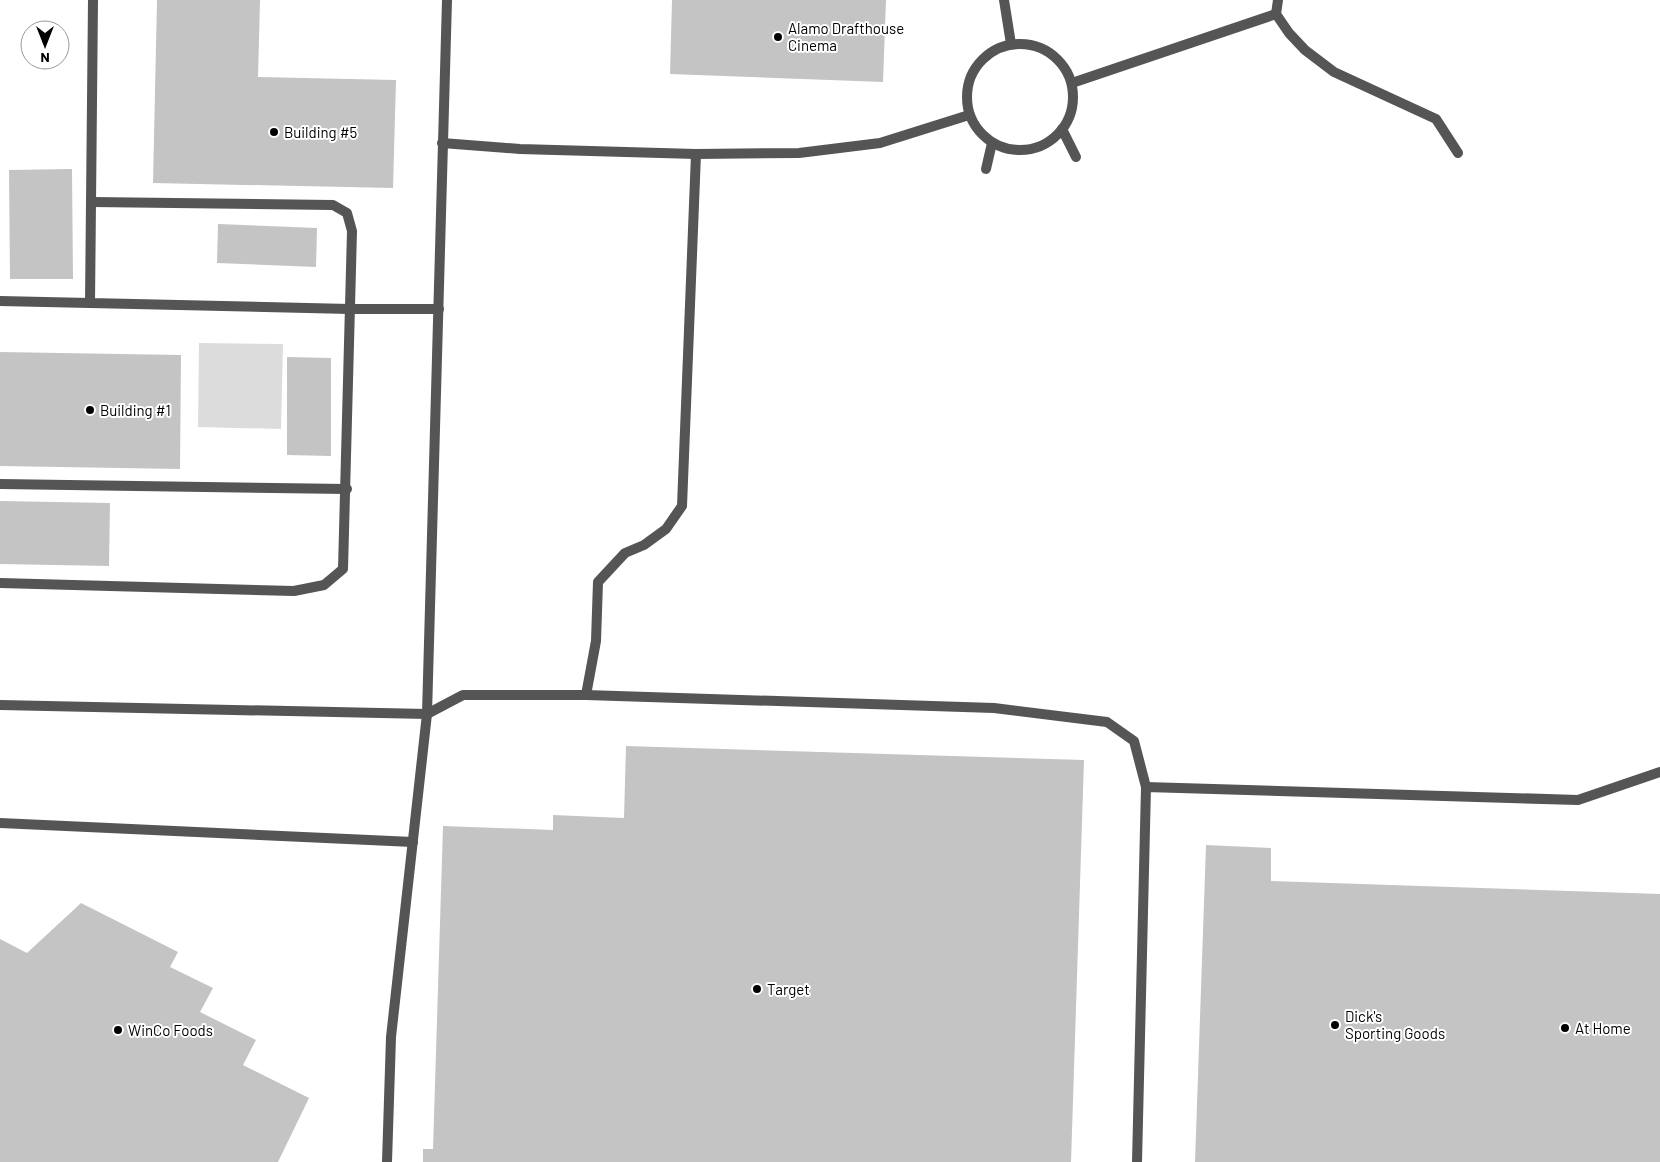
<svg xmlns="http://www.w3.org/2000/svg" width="1660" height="1162" viewBox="0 0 1660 1162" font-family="Barlow,sans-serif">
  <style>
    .green { fill: #dcdcdc }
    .building { fill: #c4c4c4 }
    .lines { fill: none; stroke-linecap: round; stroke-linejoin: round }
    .service { stroke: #555; stroke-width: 10 }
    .minor { stroke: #555; stroke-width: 10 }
    .poi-dot { fill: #000; stroke: #fff; stroke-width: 2 }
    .labels { text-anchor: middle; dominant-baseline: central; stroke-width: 4; stroke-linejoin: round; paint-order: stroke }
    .poi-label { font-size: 15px; fill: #000; stroke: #fff; text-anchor: start }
  </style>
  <rect width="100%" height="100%" fill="#fff"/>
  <polygon class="green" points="199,343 283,344 281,429 198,427"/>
  <g class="building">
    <polygon points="157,0 260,0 258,77 396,80 393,188 153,183"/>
    <polygon points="672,0 886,0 883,82 670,74"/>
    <polygon points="72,169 73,279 10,279 9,170"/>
    <polygon points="218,224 317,228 316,267 217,263"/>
    <polygon points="0,352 181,355 180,469 0,466"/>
    <polygon points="287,357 331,358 331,456 287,455"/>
    <polygon points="0,501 110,503 109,566 0,564"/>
    <polygon points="626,746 1084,760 1071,1162 423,1162 423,1149 433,1149 443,826 553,830 553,815 624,818"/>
    <polygon points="1206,845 1271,848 1271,881 1660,894 1660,1162 1195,1162"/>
    <polygon points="81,903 178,952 170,967 213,988 200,1012 256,1040 243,1065 309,1098 278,1162 0,1162 0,939 27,953"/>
  </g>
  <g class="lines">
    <g class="service">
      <polyline points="93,0 90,303 350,309 439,309"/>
      <polyline points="1278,0 1276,14 1289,33 1305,50 1334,72 1436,119 1458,153"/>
      <polyline points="1072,83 1276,14"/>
      <polyline points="442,143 520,149 696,154 799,153 880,143 969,115"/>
      <polyline points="0,301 90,303"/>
      <polyline points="0,484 347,489"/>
      <polyline points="0,583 294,591 324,585 343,569 352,231 347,213 333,205 92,202"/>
      <polyline points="586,695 994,708 1107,722 1134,741 1146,787"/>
      <polyline points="0,705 427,714 463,695 586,695 596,641 598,582 625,553 644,545 666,529 682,506 696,154"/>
      <polyline points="0,823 413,842"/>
      <polyline points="1137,1162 1146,787 1578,800 1660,772"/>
    </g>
    <g class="minor">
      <polyline points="1004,0 1011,44"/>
      <circle cx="1020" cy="97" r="53"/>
      <polyline points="1062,129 1076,157"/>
      <polyline points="986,169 992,143"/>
      <polyline points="387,1162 391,1037 427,714 447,0"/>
    </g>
  </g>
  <g class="poi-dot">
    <circle cx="778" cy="37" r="5"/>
    <circle cx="274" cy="132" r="5"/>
    <circle cx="90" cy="410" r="5"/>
    <circle cx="757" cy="989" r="5"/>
    <circle cx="1335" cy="1025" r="5"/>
    <circle cx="1565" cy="1028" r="5"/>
    <circle cx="118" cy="1030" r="5"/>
  </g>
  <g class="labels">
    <g class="poi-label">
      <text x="788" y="28">Alamo Drafthouse<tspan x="788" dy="17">Cinema</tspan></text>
      <text x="284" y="132">Building #5</text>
      <text x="100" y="410">Building #1</text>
      <text x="767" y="989">Target</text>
      <text x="1345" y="1016">Dick's<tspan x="1345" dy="17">Sporting Goods</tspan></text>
      <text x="1575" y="1028">At Home</text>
      <text x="128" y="1030">WinCo Foods</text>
    </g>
  </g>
  <g transform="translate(45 45) rotate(180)"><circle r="24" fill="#ffffff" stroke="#999999"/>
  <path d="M0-4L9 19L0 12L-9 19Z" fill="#000000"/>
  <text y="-8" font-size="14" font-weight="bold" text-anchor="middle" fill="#000000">N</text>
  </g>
</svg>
